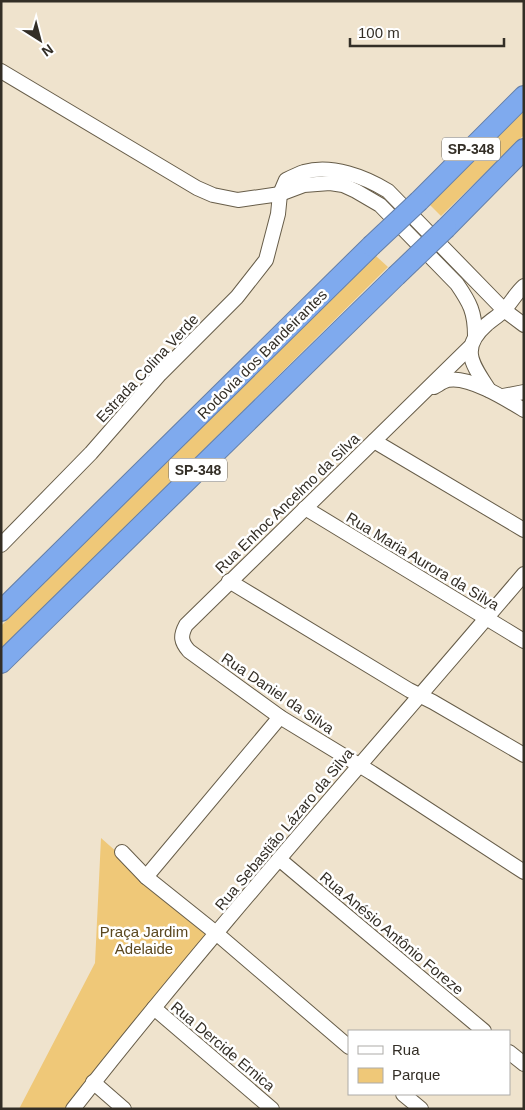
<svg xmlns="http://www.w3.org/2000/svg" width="525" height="1110" viewBox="0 0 525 1110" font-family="Helvetica,sans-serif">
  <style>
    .green { fill: #efc878 }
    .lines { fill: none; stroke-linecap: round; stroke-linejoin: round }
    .minor-casing { stroke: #675d49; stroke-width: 16 }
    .highway-casing { stroke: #647fa8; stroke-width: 22 }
    .minor { stroke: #fff; stroke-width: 14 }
    .highway { stroke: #7faaee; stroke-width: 20 }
    .highway-bridge-casing { stroke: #647fa8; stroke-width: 22; stroke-linecap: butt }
    .highway-bridge { stroke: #7faaee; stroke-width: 20 }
    .labels { text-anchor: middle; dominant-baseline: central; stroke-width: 5; stroke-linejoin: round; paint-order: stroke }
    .shield { fill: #fff; stroke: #706d67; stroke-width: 1 }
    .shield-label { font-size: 14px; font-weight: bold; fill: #332e26 }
    .street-label { font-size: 15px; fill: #332e26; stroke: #fff }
    .park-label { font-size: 15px; fill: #5a471f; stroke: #fff }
  </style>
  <rect width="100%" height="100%" fill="#efe3cd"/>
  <g class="green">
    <polygon points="524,111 524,135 441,216 430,205"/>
    <polygon points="376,256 388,267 1,650 1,626"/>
    <polygon points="101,838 206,931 206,938 66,1109 19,1109 95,963"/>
  </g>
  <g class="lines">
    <defs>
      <g id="minor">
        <path d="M1 71 197 188 213 195 238 200 280 194 304 185 330 183 343 185 356 191 380 205 457 284C470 303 475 312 475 336"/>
        <path d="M470 347 186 625C180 636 181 642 189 651L280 717 372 773 524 872"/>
        <path d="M434 387C438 385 443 381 448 380 469 376 506 399 524 410"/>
        <path d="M489 390C473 365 459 349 486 325 491 320 499 316 504 310 511 303 516 293 524 286"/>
        <polyline points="503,396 524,392"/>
        <polyline points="374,441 524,530"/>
        <polyline points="305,508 524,641"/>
        <path d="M1 545 91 453 160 374 237 297 266 260 278 214 280 194 286 180C292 177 298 174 304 172 332 164 365 177 388 191L504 310 524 325"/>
        <polyline points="229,581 409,690 433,702 524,755"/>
        <polyline points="122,852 146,877 216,933 349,1047"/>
        <polyline points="279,859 484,1031"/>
        <polyline points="146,877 280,717"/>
        <polyline points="154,1008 272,1109"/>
        <polyline points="509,1052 524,1064"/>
        <polyline points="93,1082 124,1109"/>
        <polyline points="403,1094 421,1109"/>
        <path d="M73 1109C217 925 373 752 524 574"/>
      </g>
      <g id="highway">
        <polyline points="419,201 524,96"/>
        <polyline points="446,228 524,149"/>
        <polyline points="1,611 371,246"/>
        <polyline points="1,663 396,276"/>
      </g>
    </defs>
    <use href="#minor" class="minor-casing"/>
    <use href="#highway" class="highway-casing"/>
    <use href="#minor" class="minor"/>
    <use href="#highway" class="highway"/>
    <defs>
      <g id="highway-bridge">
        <polyline points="371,246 419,201"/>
        <polyline points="396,276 446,228"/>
      </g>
    </defs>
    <use href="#highway-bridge" class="highway-bridge-casing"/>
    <use href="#highway-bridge" class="highway-bridge"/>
  </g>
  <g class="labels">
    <g class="shield">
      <rect x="442" y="137.5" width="58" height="23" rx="4"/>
      <rect x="169" y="458.5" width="58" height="23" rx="4"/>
    </g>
    <g class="shield-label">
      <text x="471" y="149">SP-348</text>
      <text x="198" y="470">SP-348</text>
    </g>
    <g class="street-label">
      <text transform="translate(262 354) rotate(-45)">Rodovia dos Bandeirantes</text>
      <text transform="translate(147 368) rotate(-47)">Estrada Colina Verde</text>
      <text transform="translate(287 503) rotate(-44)">Rua Enhoc Ancelmo da Silva</text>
      <text transform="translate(423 561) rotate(31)">Rua Maria Aurora da Silva</text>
      <text transform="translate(278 693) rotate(34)">Rua Daniel da Silva</text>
      <text transform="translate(284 829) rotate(-50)">Rua Sebastião Lázaro da Silva</text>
      <text transform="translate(392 933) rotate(40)">Rua Anésio Antônio Foreze</text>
      <text transform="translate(223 1046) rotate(40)">Rua Dercide Ernica</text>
    </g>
    <g class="park-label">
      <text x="144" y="931">Praça Jardim<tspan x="144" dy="17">Adelaide</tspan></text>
    </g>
  </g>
  <rect width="525" height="1110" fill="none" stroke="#332e26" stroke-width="5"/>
  <rect x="348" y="1030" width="162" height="65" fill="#ffffff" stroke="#adaba8"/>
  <rect x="358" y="1046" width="25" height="8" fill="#ffffff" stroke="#adaba8"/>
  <text x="392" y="1055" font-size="15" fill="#332e26">Rua</text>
  <rect x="358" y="1068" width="25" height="15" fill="#efc878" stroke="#adaba8"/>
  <text x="392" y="1080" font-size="15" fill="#332e26">Parque</text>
  <g transform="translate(40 40) rotate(144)" stroke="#ffffff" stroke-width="4" paint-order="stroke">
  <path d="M0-4L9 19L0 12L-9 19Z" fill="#332e26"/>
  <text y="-8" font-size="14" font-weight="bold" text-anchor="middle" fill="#332e26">N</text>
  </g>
  <path d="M350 38v8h154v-8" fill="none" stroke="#332e26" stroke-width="2.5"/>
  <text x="358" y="38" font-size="15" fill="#332e26" stroke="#ffffff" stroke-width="4" paint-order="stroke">100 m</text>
</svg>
